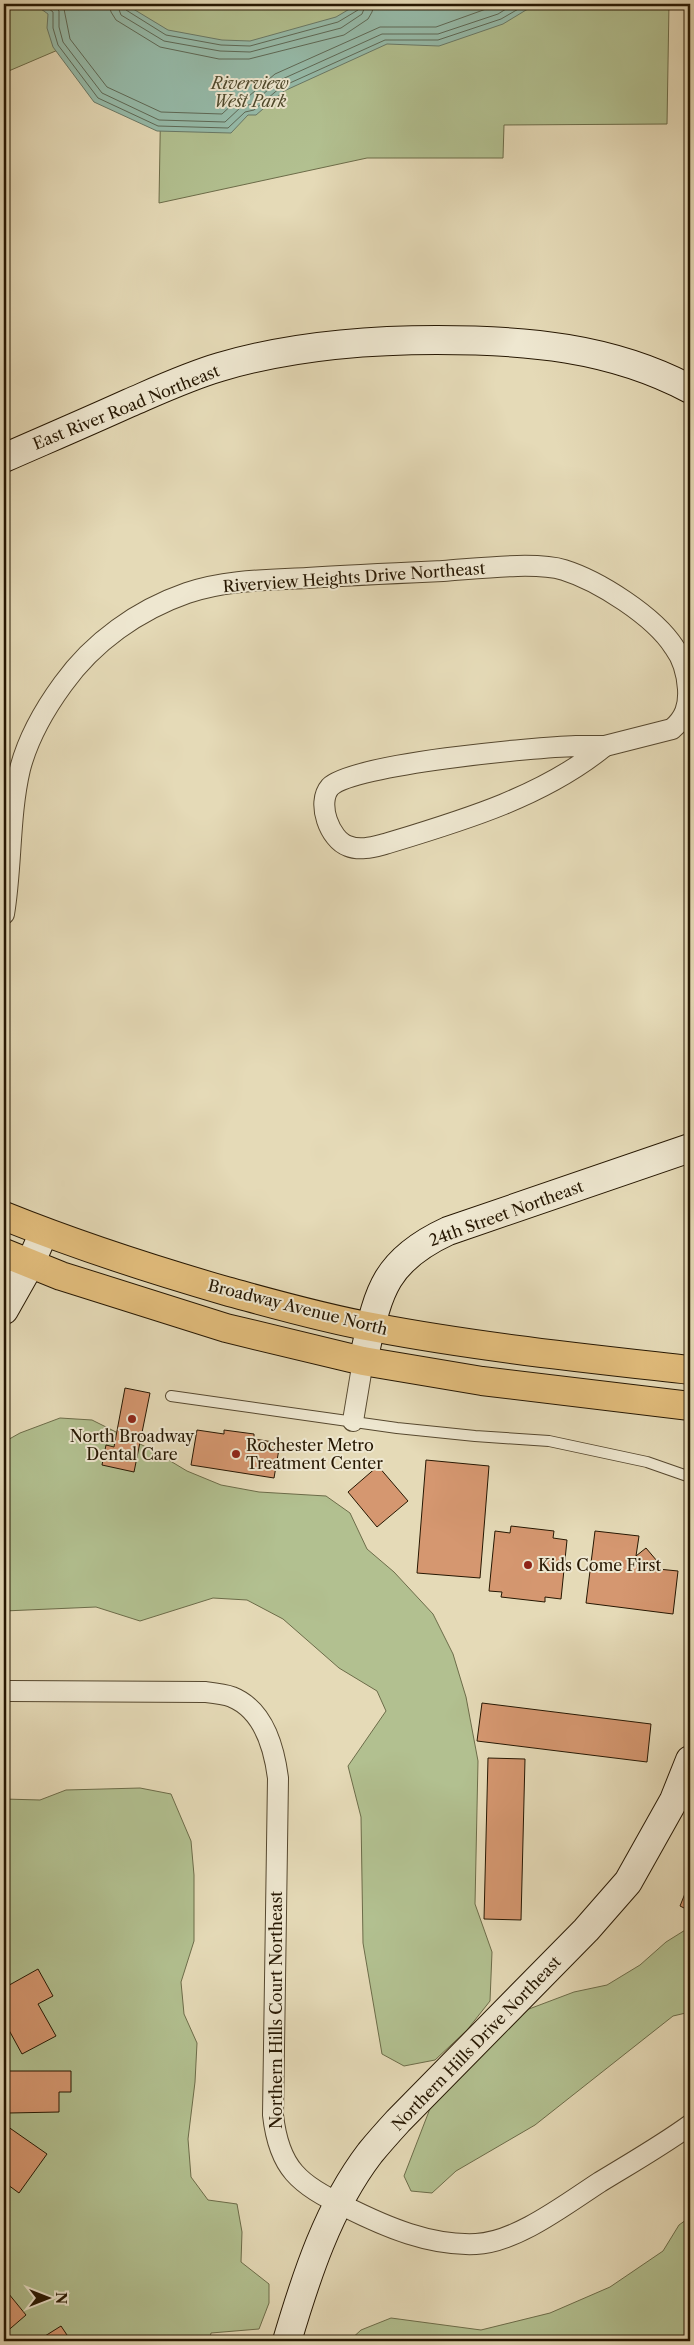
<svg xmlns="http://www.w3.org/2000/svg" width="694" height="2345" viewBox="0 0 694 2345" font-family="'Libre Caslon Text',serif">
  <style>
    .green { fill: #b2c090; stroke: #6c6c49 }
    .water { fill: #96bbaa; stroke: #697967 }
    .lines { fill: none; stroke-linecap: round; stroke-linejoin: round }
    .shore { stroke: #5e6956; stroke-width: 1 }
    .building { fill: #d59770; stroke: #261702 }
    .lane-casing { stroke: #56482f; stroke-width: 12 }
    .street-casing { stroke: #56482f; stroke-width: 22 }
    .secondary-casing { stroke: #261702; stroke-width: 30 }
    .primary-casing { stroke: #261702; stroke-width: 30 }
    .lane { stroke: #eee7d0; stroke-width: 10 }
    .street { stroke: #eee7d0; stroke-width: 20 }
    .secondary { stroke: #eee7d0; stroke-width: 28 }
    .primary { stroke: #e2bd7c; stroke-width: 28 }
    .poi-dot { fill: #8f2418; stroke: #eee7d0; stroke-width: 2 }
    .labels { text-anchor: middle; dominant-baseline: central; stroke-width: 4; stroke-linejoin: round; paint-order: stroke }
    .park-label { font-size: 16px; font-style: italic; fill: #504a2d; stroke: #eee7d0 }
    .street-label { font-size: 16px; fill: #261702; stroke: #eee7d0 }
    .poi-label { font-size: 16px; fill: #261702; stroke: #eee7d0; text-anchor: start }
  </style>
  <rect width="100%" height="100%" fill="#e5dab7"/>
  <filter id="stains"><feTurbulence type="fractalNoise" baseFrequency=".004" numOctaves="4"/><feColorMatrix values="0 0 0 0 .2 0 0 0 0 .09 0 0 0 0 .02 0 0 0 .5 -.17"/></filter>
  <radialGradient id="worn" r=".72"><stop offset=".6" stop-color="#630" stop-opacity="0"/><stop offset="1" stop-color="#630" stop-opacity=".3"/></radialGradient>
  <g class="green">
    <polygon points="4,4 669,4 667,124 504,125 503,158 367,158 159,203 161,83 100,32 4,73"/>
    <polygon points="60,1418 92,1420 152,1450 187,1471 221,1485 259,1492 326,1496 350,1513 367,1549 394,1572 433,1614 453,1654 466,1697 478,1761 475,1904 492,1952 490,2001 467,2030 435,2060 404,2066 382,2054 363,1943 361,1817 348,1766 386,1711 377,1691 339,1668 283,1619 247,1600 213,1598 140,1621 96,1607 4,1611 4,1442 20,1433"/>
    <polygon points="140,1788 171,1794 191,1841 194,1875 194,1941 181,1982 184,2014 197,2043 195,2082 188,2139 191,2177 208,2200 237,2204 242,2232 241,2262 269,2284 269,2303 259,2329 211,2333 209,2341 4,2341 4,1799 40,1800 66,1790"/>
    <polygon points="690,1927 690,2012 673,2016 535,2125 456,2171 432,2193 411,2191 404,2176 431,2106 483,2055 521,2012 574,1992 607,1985 640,1965 666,1942"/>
    <polygon points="690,2217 690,2341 349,2341 361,2330 391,2318 481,2330 550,2313 610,2287 663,2251 679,2225"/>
  </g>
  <polygon class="water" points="34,4 125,4 168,30 222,40 250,41 336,17 358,4 536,4 503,24 439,46 387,44 284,91 256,115 248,115 231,133 157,131 94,102 53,47 47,28 48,14"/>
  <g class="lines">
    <g class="shore">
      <polyline points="43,4 53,12 53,28 58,45 98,98 158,126 228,128 245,112 254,110 281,87 385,40 438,40 501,19 527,4"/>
      <polyline points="53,4 59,11 59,27 63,42 102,93 159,120 225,122 241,107 252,104 278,81 382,34 438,34 498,14 514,4"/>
      <polyline points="63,4 70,39 107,87 161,112 222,114 236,101 249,96 275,74 380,27 436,27 500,4"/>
      <polyline points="109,4 111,12 116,20 160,47 219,59 249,59 344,35 368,19 372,12 374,4"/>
      <polyline points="117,4 121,15 164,41 220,51 250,52 341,28 362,14 366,4"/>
      <polyline points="123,4 126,10 166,35 221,45 250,46 338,22 358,10 360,4"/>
    </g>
  </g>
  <g class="building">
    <polygon points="125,1388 150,1393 134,1472 102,1465 106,1445 114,1447"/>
    <polygon points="197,1430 224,1434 224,1430 254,1434 254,1439 280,1443 274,1478 191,1465"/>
    <polygon points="426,1460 489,1466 480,1578 417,1573"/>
    <polygon points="378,1466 408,1501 377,1527 348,1492"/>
    <polygon points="511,1526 554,1531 553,1538 567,1540 561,1599 545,1597 545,1602 501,1597 502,1592 489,1591 495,1531 510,1533"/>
    <polygon points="595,1531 639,1536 636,1556 646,1548 657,1561 648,1568 678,1571 673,1614 586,1603"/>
    <polygon points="482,1703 651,1724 647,1762 477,1741"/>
    <polygon points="488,1758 525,1759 521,1920 484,1919"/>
    <polygon points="690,1881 690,1911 680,1906"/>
    <polygon points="38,1969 53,1996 38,2004 56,2036 22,2054 4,2021 4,1988"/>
    <polygon points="9,2071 71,2071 71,2092 59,2092 59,2112 9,2113"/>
    <polygon points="4,2124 47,2154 19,2193 4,2182"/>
    <polygon points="4,2288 26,2315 4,2334"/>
    <polygon points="61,2326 71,2341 37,2341"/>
  </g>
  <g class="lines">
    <defs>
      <polyline id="lane" points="171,1396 397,1428 475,1436 549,1441 647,1462 690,1477"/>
      <g id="street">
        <path d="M576 746H605C543 797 461 821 385 844 373 847 360 851 348 846 330 840 316 803 330 787 352 764 537 747 576 746Z"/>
        <path d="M4 914C12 866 9 816 20 769 28 738 44 710 63 684 93 642 138 610 187 593 225 580 267 580 307 578 352 575 398 573 443 571 474 569 535 561 564 570 599 581 654 616 674 647 683 659 687 674 688 689 689 706 685 718 672 729L605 746"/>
        <polyline points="353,1421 363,1361"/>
        <path d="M9 1691 205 1692C214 1693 224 1694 232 1697 264 1710 274 1747 278 1778L273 2115C279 2169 299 2184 346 2207 386 2227 430 2246 476 2244 517 2242 566 2204 600 2182 631 2163 661 2146 690 2125"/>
      </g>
      <g id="secondary">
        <path d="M4 458C45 440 87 422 129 403 159 390 189 376 220 367 291 346 363 340 437 340 525 340 611 347 690 389"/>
        <polyline points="4,1310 30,1264 44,1232"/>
        <path d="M363 1361C378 1295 381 1262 448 1231L690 1148"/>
        <path d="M287 2341C306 2277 328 2208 370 2153 379 2142 388 2132 398 2121L586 1930 628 1882 674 1800 690 1760"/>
      </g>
      <g id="primary">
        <path d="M4 1216C76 1245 150 1269 226 1291 274 1304 322 1318 372 1327 477 1347 584 1358 690 1370"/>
        <polyline points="4,1253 61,1276 226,1328 363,1361 482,1381 690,1406"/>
      </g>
    </defs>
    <use href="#lane" class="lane-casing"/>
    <use href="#street" class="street-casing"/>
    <use href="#secondary" class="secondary-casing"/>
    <use href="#primary" class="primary-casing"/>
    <use href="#lane" class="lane"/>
    <use href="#street" class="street"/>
    <use href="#secondary" class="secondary"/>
    <use href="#primary" class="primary"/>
  </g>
  <g class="poi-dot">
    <circle cx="132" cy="1419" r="5"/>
    <circle cx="236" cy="1454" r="5"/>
    <circle cx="528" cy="1565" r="5"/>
  </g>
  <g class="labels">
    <g class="park-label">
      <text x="250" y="83">Riverview<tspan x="250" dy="18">West Park</tspan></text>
    </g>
    <g class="street-label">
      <text transform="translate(126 407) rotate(-22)">East River Road Northeast</text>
      <text transform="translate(354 577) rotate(-4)">Riverview Heights Drive Northeast</text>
      <text transform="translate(506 1213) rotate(-20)">24th Street Northeast</text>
      <text transform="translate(298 1307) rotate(14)">Broadway Avenue North</text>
      <text transform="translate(276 2010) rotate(-90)">Northern Hills Court Northeast</text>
      <text transform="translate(476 2043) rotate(-46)">Northern Hills Drive Northeast</text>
    </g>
    <g class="poi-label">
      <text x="132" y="1436" text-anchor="middle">North Broadway<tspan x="132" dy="18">Dental Care</tspan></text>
      <text x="246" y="1445">Rochester Metro<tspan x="246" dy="18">Treatment Center</tspan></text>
      <text x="538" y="1565">Kids Come First</text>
    </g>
  </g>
  <rect width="694" height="2345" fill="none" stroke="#e5dab7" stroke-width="20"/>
  <rect x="5" y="5" width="684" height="2335" fill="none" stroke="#261702" stroke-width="2.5"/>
  <rect x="10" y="10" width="674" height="2325" fill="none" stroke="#261702"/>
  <g transform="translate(48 2298) rotate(90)" stroke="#eee7d0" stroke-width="4" paint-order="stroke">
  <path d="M0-4L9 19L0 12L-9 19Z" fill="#261702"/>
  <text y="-8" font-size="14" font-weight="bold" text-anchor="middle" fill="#261702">N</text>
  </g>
  <rect width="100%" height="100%" filter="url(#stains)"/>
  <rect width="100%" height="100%" fill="url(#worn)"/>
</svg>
